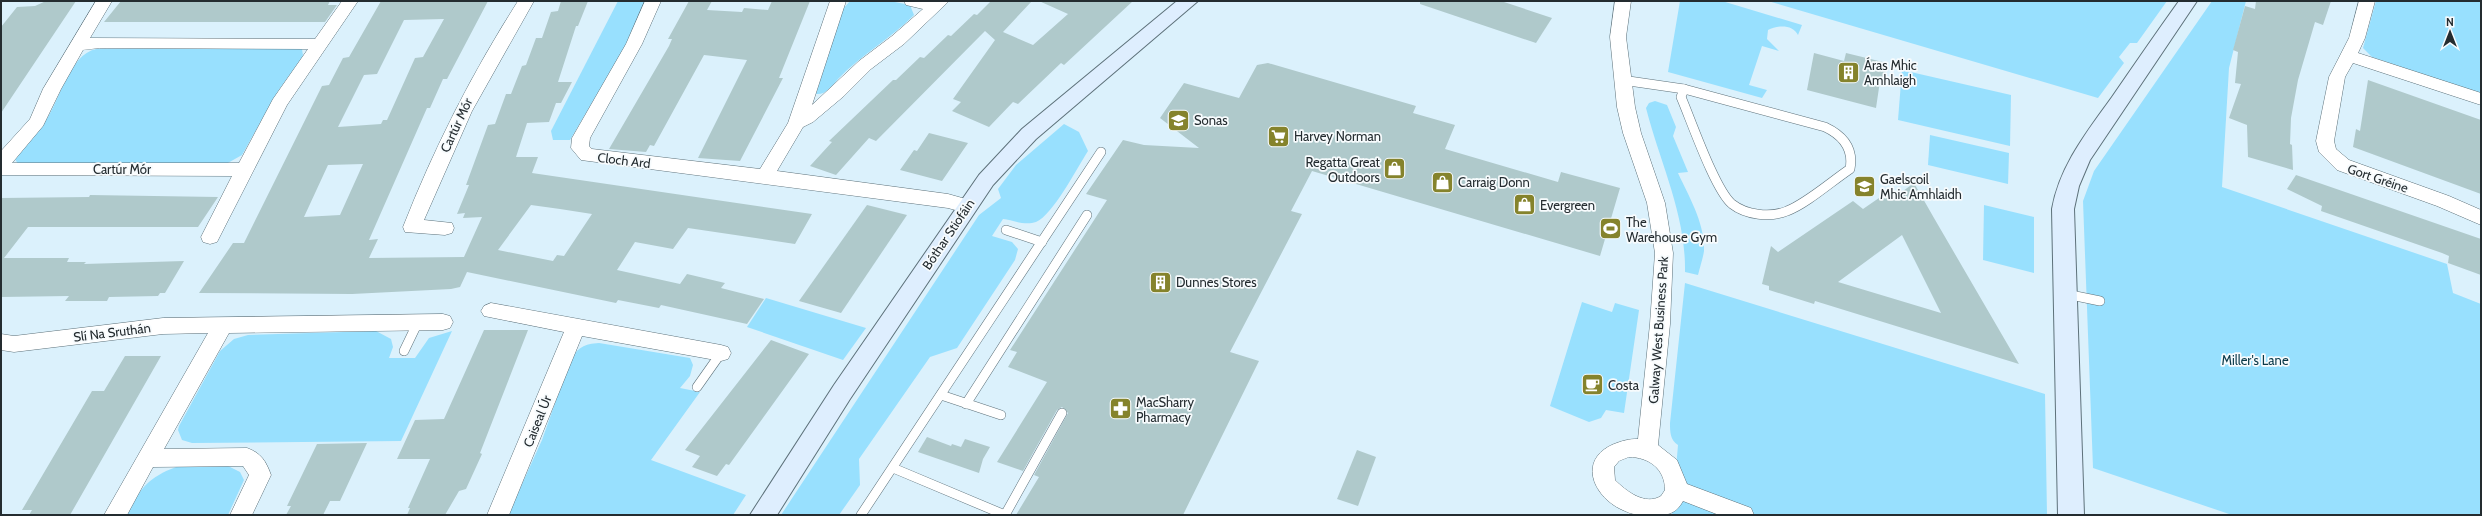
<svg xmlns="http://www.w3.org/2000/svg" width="2482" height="516" viewBox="0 0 2482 516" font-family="Cabin,sans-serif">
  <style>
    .green { fill: #98e0fe }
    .building { fill: #afc9cb; fill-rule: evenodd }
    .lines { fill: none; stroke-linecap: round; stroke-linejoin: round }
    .lane-casing { stroke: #5d717a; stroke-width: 10 }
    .street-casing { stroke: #5d717a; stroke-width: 1 }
    .secondary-casing { stroke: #5d717a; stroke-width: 2 }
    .lane { stroke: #fff; stroke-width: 9 }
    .street { fill: #fff; fill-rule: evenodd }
    .secondary { fill: #deeefe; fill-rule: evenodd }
    .labels { text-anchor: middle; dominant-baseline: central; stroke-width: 3.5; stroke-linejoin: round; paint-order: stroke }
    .poi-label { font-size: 13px; fill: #242c30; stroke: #f7fbfd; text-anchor: start }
    .street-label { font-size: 13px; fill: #242c30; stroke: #f7fbfd }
    .park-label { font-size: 13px; fill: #0a3a4a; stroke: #f7fbfd }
  </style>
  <rect width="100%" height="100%" fill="#dbf1fc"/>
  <g class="green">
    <polygon points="618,1 646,1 632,35 570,140 553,140 551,131"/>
    <path d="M850 1H890L910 5 914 15C890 39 861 55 838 79 832 86 826 95 816 94L842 10Z"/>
    <path d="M1680 1H1722L1802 25 1798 35C1793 24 1777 25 1768 30L1767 39 1779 51 1762 46 1749 85 1767 90 1762 98 1668 72Z"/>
    <polygon points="1768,1 2167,1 2137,43 2130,43 2119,57 2124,63 2098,98"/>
    <polygon points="2212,1 2246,1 2229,68 2222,187 2447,264 2453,293 2481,304 2481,515 2232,515 2093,468 2083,201 2094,171"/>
    <polygon points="2376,1 2481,1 2481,94 2372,57 2363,48"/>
    <path d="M292 48 302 49 303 56 278 91 242 155 226 164H18L15 159C26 146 37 134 46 120 60 100 69 55 96 49Z"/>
    <polygon points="1902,70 2011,95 2010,146 1898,120"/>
    <path d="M1655 101 1667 105 1676 127 1673 136 1688 172 1678 173C1689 197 1705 223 1704 251 1703 258 1700 267 1698 275L1685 272C1686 214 1660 163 1646 108L1649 103Z"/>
    <path d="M1064 124 1079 132 1088 151C1077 168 1053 215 1036 222 1025 226 1013 220 1003 219L992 236 1012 242 1018 249 1015 260 957 348 930 357 859 459 860 485 839 515H781L979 215 1001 198 998 189 1016 165Z"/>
    <polygon points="1930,135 2009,153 2008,184 1928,165"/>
    <polygon points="1984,205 2034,217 2034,273 1983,260"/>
    <path d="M1685 283 2045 394 2047 515H1672L1678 445C1670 440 1670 432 1670 423Z"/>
    <polygon points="766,298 866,328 843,360 747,327"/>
    <polygon points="1582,302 1612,312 1615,303 1639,310 1624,413 1606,410 1601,418 1589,422 1550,406"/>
    <polygon points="376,331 391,339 393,347 389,358 415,358 429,338 452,331 401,441 192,443 182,440 178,430 179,426 220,351 234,339 248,335"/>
    <path d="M599 343 690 358 693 365 690 376 680 388 700 392 651 460 746 495 733 515H508L542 440 570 361C578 347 584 344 599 343Z"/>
    <path d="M228 466 240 472 244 480 228 515H126C140 489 147 478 176 467Z"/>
  </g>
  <g class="building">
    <polygon points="46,1 76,1 1,113 1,27 17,7 35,6"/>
    <polygon points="121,1 330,1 328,5 337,5 325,22 104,22"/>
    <path d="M381 1H488L447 79H443L430 108H427L369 240 378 239 369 258 464 257 482 217 463 218 465 213 457 214 469 185H466L488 125 495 124 506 94H511L522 66 526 65 536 38H542L551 12 558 11 561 1H588L578 26H576L558 82H572L561 103H556L549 122 527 123 516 157H538L532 173 812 214 795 244 688 228 673 249 635 242 617 270 680 284 687 274 725 283 721 288 764 299 747 324 661 305 659 308 618 300 616 303 467 272 460 287 451 289 352 294 199 293 233 243H244L322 86 329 85 343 58 349 57ZM444 19 423 57 415 58 387 120H383L381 124 338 127 364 75 377 74 404 20ZM363 164 340 215 304 217 328 165ZM531 205 560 209 592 214 564 256 557 255 553 261 498 250Z"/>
    <polygon points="689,1 712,1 707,10 742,12 744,8 768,10 772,1 810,1 779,78 783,78 740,161 698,158 747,60 704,55 654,146 650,145 646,152 609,149 669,46 672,39 668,39"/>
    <polygon points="991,1 1032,1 1003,32 1033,45 1068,14 1039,1 1133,1 1064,65 1061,63 1018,104 1013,102 989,127 952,111 961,102 953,99 995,40 985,31 876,141 869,138 836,175 810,166 832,142 829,141 893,80 896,80 920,57 924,58 948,35 951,36 974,14 977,15"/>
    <polygon points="1420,1 1501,1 1552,18 1536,43 1420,4"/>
    <polygon points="2256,1 2331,1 2323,25 2315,22 2298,80 2291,118 2290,144 2292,145 2293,170 2248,157 2247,125 2229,118 2241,84 2235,83 2238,52 2233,50 2245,6 2255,9"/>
    <polygon points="1814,53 1844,61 1846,53 1887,63 1884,82 1880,81 1876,108 1807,90"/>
    <polygon points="1268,63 1416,106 1413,113 1455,125 1445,149 1558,182 1561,172 1620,188 1600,256 1312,171 1291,211 1302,214 1230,352 1259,361 1183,515 1016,515 1039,477 1034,475 1068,413 1062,407 1057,410 1023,471 997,462 1047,382 1008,367 1017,352 1010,350 1107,200 1086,194 1123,140 1144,145 1199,148 1160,118 1184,83 1239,98 1257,65"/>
    <polygon points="2368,80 2481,120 2481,194 2353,147 2356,129 2360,131"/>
    <polygon points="929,133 968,143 942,181 900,170 914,150 917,151"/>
    <polygon points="2296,175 2481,239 2481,275 2448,263 2449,256 2442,253 2321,211 2322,206 2287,189"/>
    <path d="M1914 183 1934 218 2019 364 1815 301 1814 304 1769 290V286L1762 284 1771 246 1778 252 1853 201 1863 209 1892 189 1899 194ZM1902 235 1941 313 1838 282Z"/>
    <polygon points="90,195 218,197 198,227 28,227 4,258 69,258 67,262 86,262 84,264 184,261 165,293 160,293 158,296 109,297 107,301 65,301 69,296 1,297 1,198 89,197"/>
    <polygon points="867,205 907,215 841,313 799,301"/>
    <polygon points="484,330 528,330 480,453 482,454 466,489 459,491 445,515 407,515 410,508 408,508 430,459 397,459 415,420 444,419"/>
    <polygon points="771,340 809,354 729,465 726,464 717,476 692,467 700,456 685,450"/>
    <polygon points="125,356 161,356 70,515 29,515 32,510 22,510 92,391 104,391"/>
    <polygon points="927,437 951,446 952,444 961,447 965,439 990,447 983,459 979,473 918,452"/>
    <polygon points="367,443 340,501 330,501 323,515 286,515 291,506 287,506 317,444"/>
    <polygon points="1357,450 1376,457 1358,506 1337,499"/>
  </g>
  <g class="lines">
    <defs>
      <g id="lane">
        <polyline points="1622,80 1684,89"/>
        <path d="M1684 89 1825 127C1842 135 1854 148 1850 169 1832 181 1806 204 1787 211 1770 218 1746 215 1732 204 1715 190 1691 120 1681 97Z"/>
        <polyline points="1006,230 1042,242"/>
        <polyline points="2066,294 2100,301"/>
        <polyline points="404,351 418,322"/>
        <polyline points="697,387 721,353"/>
        <polyline points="941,395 1001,415"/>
        <polyline points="966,404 1087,215"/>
        <polyline points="893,468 1005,515"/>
        <polyline points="861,515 1101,152"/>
        <polyline points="1005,515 1062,413"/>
      </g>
      <g id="street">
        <path d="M96 1H112L90 38 315 39 342 1H358L287 105 217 242 210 244 203 242 201 237 232 176 1 175V151L30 119 43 89ZM100 48 308 49 273 99 239 163H12L43 126 61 89 83 50Z"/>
        <path d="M518 1H534L472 111 424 220 452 223 454 228 452 233 445 235 405 232 403 227C434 148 472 73 518 1Z"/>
        <polygon points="645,1 661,1 642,44 590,138 589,146 592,149 760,169 788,123 830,1 846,1 812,105 859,61 892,36 923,9 906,5 904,1 949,1 904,44 871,69 844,96 813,122 803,127 777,171 948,194 973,201 975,206 973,211 966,213 948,208 581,160 571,148 572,138 626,44"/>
        <path d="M1615 1H1631L1626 37 1635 107 1641 133 1665 203 1673 253 1670 324 1658 445 1677 460 1687 484 1751 508 1754 515H1719L1683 501C1676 514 1668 515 1655 515 1644 515 1635 516 1625 511 1594 499 1576 460 1614 444 1622 441 1628 439 1638 439L1650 324 1655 253 1647 203 1623 133 1617 107 1610 37ZM1629 457C1649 457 1665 469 1665 490L1661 496C1645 506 1626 491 1615 480L1614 467 1619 461Z"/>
        <polygon points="2359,1 2375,1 2365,38 2358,53 2481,93 2481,105 2353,63 2345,77 2334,141 2336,149 2349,160 2449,196 2481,210 2481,225 2437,206 2337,170 2319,152 2316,141 2329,77 2349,38"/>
        <polygon points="491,303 721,345 728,347 731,353 728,359 721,361 582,336 509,515 487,515 564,332 484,316 481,311 484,306"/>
        <path d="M443 314 450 316 453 322 450 328 443 330 229 333 164 449 247 448C261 453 266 461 271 475L252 515H230L249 475 243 466 153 467 127 515H104L208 333 163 334 14 352 1 350V334L14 336 163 318Z"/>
      </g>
      <g id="secondary">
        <polygon points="1177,1 1198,1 1036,139 993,185 850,399 777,515 750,515 834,385 979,175 1022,129"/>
        <path d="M2179 1H2197L2090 160 2079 186 2074 209 2084 515H2058L2052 209C2060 165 2087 132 2112 97 2134 65 2156 33 2179 1Z"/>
      </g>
    </defs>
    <use href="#lane" class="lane-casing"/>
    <use href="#street" class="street-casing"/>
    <use href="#secondary" class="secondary-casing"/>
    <use href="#lane" class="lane"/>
    <use href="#street" class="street"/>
    <use href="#secondary" class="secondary"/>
  </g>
  <defs>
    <symbol id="building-square" viewBox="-11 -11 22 22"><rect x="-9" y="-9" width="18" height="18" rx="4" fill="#85832c" stroke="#f7fbfd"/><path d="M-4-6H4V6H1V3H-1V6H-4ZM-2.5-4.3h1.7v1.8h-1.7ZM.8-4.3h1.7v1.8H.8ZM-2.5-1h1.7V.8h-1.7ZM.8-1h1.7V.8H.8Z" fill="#fff"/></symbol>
    <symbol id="school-square" viewBox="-11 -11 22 22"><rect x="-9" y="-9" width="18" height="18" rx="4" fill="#85832c" stroke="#f7fbfd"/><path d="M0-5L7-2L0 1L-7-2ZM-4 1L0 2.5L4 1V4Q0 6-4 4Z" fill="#fff"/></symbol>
    <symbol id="supermarket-square" viewBox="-11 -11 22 22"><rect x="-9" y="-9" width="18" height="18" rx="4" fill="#85832c" stroke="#f7fbfd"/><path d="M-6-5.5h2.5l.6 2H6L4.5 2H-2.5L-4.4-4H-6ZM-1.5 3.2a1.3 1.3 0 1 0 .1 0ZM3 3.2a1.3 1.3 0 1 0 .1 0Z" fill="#fff"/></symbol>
    <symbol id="shop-square" viewBox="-11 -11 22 22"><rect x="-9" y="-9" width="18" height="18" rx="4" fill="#85832c" stroke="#f7fbfd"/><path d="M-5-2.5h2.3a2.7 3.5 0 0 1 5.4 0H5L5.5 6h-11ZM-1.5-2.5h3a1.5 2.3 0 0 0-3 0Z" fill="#fff"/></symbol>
    <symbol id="stadium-square" viewBox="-11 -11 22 22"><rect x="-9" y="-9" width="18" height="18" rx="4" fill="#85832c" stroke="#f7fbfd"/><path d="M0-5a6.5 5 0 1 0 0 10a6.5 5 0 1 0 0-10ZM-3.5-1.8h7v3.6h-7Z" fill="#fff"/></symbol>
    <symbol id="cafe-square" viewBox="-11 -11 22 22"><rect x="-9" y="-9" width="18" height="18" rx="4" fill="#85832c" stroke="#f7fbfd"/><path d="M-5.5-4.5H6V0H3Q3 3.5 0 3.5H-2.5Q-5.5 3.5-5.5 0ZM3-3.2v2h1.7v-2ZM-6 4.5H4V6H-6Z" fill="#fff"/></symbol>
    <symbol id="pharmacy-square" viewBox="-11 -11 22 22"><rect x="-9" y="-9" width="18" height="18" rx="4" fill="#85832c" stroke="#f7fbfd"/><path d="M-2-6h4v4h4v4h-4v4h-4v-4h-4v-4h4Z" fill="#fff"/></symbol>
  </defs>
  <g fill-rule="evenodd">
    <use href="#building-square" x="1836" y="60" width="25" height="25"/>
    <use href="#school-square" x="1166" y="108" width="25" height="25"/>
    <use href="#supermarket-square" x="1266" y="124" width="25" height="25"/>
    <use href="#shop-square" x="1382" y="156" width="25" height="25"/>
    <use href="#shop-square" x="1430" y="170" width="25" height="25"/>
    <use href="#school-square" x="1852" y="174" width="25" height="25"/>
    <use href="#shop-square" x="1512" y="192" width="25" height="25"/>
    <use href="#stadium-square" x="1598" y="216" width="25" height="25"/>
    <use href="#building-square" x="1148" y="270" width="25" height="25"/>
    <use href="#cafe-square" x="1580" y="372" width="25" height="25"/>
    <use href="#pharmacy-square" x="1108" y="396" width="25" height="25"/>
  </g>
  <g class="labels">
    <g class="poi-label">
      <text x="1864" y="65">Áras Mhic<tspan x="1864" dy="15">Amhlaigh</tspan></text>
      <text x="1194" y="120">Sonas</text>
      <text x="1294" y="136">Harvey Norman</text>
      <text x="1380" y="162" text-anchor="end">Regatta Great<tspan x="1380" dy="15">Outdoors</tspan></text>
      <text x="1880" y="179">Gaelscoil<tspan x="1880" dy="15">Mhic Amhlaidh</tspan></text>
      <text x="1458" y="182">Carraig Donn</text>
      <text x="1540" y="205">Evergreen</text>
      <text x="1626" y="222">The<tspan x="1626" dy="15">Warehouse Gym</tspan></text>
      <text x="1176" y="282">Dunnes Stores</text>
      <text x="1608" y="385">Costa</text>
      <text x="1136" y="402">MacSharry<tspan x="1136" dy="15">Pharmacy</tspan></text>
    </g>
    <g class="street-label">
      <text transform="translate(456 125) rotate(-65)">Cartúr Mór</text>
      <text transform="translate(624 160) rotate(7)">Cloch Ard</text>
      <text x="122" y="169">Cartúr Mór</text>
      <text transform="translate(2378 178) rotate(19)">Gort Gréine</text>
      <text transform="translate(948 234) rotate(-56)">Bóthar Stiofáin</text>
      <text transform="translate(1658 330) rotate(-86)">Galway West Business Park</text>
      <text transform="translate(112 332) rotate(-7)">Slí Na Sruthán</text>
      <text transform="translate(537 421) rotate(-68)">Caiseal Úr</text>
    </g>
    <g class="park-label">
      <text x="2255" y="360">Miller's Lane</text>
    </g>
  </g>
  <rect width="2482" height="516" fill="none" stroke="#242c30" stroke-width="4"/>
  <g transform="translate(2450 32)" stroke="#f7fbfd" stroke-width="3" paint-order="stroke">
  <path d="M0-3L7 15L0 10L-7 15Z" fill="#242c30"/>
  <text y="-6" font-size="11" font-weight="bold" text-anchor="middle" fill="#242c30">N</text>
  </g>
</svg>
